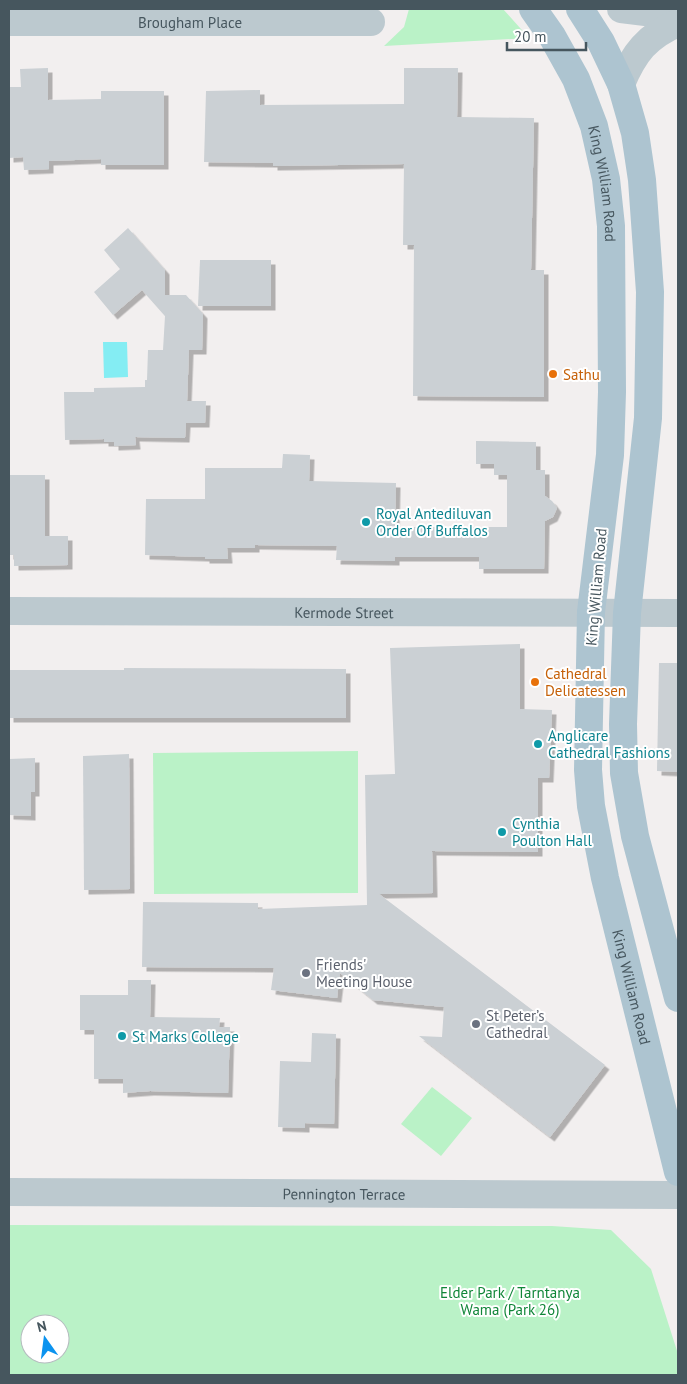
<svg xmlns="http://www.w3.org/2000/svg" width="687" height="1384" viewBox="0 0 687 1384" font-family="'PT Sans',sans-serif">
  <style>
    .green { fill: #baf2c7; fill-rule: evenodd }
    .water { fill: #84edf3 }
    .building { fill: #cbd0d4; filter: url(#shadow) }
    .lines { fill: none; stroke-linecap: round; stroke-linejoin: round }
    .minor { stroke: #bcc9cf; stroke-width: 28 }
    .major { stroke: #adc4d0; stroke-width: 28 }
    .food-dot { fill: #e8710a; stroke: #fff; stroke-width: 2 }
    .culture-dot { fill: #0f9aa8; stroke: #fff; stroke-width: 2 }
    .worship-dot { fill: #6b7280; stroke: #fff; stroke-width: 2 }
    .labels { text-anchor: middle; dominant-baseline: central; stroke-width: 4; stroke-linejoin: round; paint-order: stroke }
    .street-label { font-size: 15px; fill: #46565e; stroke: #fff }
    .food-label { font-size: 15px; fill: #c56008; stroke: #fff; text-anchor: start }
    .culture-label { font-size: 15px; fill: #0d838f; stroke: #fff; text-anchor: start }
    .worship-label { font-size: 15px; fill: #5b616d; stroke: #fff; text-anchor: start }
    .park-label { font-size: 15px; fill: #108638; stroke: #fff }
  </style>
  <defs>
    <filter id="shadow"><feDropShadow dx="4.5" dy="4.5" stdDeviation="0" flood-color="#0004"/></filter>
  </defs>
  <rect width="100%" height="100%" fill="#f2efef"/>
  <g class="green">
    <polygon points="409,9 503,9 529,38 384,46 404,27"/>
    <polygon points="358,751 358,893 154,894 153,753"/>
    <polygon points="432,1087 472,1118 441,1156 401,1124"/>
    <path d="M9 1225 552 1226 611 1230 651 1269 678 1354V1375H9ZM30 1324H60V1354H30Z"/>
  </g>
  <polygon class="water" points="103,342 127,342 128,377 104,378"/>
  <g class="building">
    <polygon points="48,68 48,100 101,99 101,91 164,91 164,165 101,165 101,159 49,161 49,169 24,170 23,157 9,158 9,87 21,87 20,69"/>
    <polygon points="404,68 458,68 457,117 534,118 531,270 544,270 544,397 413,396 414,245 403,245 404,164 273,166 273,163 204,162 206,91 260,90 260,105 404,104"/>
    <polygon points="128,228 165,270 165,295 186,295 203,314 202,350 189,350 187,401 206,401 205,423 186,423 185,438 135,437 136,445 114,446 114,442 104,442 104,439 65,440 64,392 94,392 94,388 145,387 145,380 147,380 148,350 163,350 165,316 142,290 113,315 94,292 120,269 104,250"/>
    <polygon points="200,260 271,260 271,306 198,306"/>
    <polygon points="476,441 536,442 536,470 545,470 545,496 552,501 557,508 553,517 545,521 544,569 479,569 479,557 395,557 395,561 336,560 337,546 255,545 255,548 227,548 228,559 205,559 205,557 145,555 146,499 205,499 205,468 282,468 283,454 310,455 309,481 396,483 395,527 507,527 507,475 494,475 494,464 476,464"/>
    <polygon points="9,475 45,475 45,536 68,536 68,565 14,566 14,555 9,555"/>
    <polygon points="520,644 520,709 552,710 549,778 538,778 538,852 432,851 433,893 379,894 605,1065 550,1137 419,1036 442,1037 444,1007 373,1000 340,973 337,998 271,990 274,968 142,967 143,902 258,903 258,909 367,905 365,775 395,774 390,648"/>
    <polygon points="659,663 678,663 678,772 657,771"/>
    <polygon points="124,668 346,669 346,718 9,718 9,670 124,670"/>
    <polygon points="129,754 130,889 84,890 83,756"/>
    <polygon points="35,758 35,792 31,792 31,816 9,815 9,759"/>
    <polygon points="128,980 151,980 150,1017 220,1018 219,1027 230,1027 228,1093 150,1091 123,1093 123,1079 94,1079 94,1030 80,1030 80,995 128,995"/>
    <polygon points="312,1033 336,1034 334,1124 305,1123 305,1128 278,1127 280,1061 311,1062"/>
  </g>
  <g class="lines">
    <g class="minor">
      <polyline points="621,9 678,16"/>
      <path id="s1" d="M9 22H371"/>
      <path d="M621 84C634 53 647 36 678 23"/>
      <path id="s2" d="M9 611 678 613"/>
      <path id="s3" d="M9 1192 678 1195"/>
    </g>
    <g class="major">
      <path id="s4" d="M533 9 552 36 576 79 594 126 606 179 611 226 612 392 610 455 591 612 588 770 591 806 605 878 678 1172"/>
      <polyline points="580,9 601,42 621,84 635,133 642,180 650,292 648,418 627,613 623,724 624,773 635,836 678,998"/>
    </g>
  </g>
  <g class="food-dot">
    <circle cx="553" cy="374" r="5"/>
    <circle cx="535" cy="682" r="5"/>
  </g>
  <g class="culture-dot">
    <circle cx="366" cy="522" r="5"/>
    <circle cx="538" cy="744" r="5"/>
    <circle cx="502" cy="832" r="5"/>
    <circle cx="122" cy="1036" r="5"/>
  </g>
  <g class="worship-dot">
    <circle cx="306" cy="973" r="5"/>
    <circle cx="476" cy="1024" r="5"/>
  </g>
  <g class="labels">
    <g class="street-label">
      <text stroke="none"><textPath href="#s1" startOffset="181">Brougham Place</textPath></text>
      <text stroke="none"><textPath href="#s4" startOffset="191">King William Road</textPath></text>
      <text transform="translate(596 587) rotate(-85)">King William Road</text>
      <text stroke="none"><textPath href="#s2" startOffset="335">Kermode Street</textPath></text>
      <text stroke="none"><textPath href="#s4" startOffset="1001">King William Road</textPath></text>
      <text stroke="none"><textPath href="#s3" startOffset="335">Pennington Terrace</textPath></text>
    </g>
    <g class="food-label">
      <text x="563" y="374">Sathu</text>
      <text x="545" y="673">Cathedral<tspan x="545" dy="17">Delicatessen</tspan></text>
    </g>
    <g class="culture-label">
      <text x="376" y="513">Royal Antediluvan<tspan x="376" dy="17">Order Of Buffalos</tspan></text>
      <text x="548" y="735">Anglicare<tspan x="548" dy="17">Cathedral Fashions</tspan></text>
      <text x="512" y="823">Cynthia<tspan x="512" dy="17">Poulton Hall</tspan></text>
      <text x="132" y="1036">St Marks College</text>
    </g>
    <g class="worship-label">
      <text x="316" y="964">Friends'<tspan x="316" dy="17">Meeting House</tspan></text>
      <text x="486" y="1015">St Peter’s<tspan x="486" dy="17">Cathedral</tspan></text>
    </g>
    <g class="park-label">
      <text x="510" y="1292">Elder Park / Tarntanya<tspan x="510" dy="17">Wama (Park 26)</tspan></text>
    </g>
  </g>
  <rect width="687" height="1384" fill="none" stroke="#46565e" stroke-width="20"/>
  <g transform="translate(45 1339) rotate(346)"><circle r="24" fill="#ffffff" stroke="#b5bbbf"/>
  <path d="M0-4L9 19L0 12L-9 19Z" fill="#0b93ef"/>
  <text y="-8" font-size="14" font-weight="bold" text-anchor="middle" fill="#46565e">N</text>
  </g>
  <path d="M507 42v8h79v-8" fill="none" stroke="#46565e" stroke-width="2.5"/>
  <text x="514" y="42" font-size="15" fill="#46565e" stroke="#ffffff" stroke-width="4" paint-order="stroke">20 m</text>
</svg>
